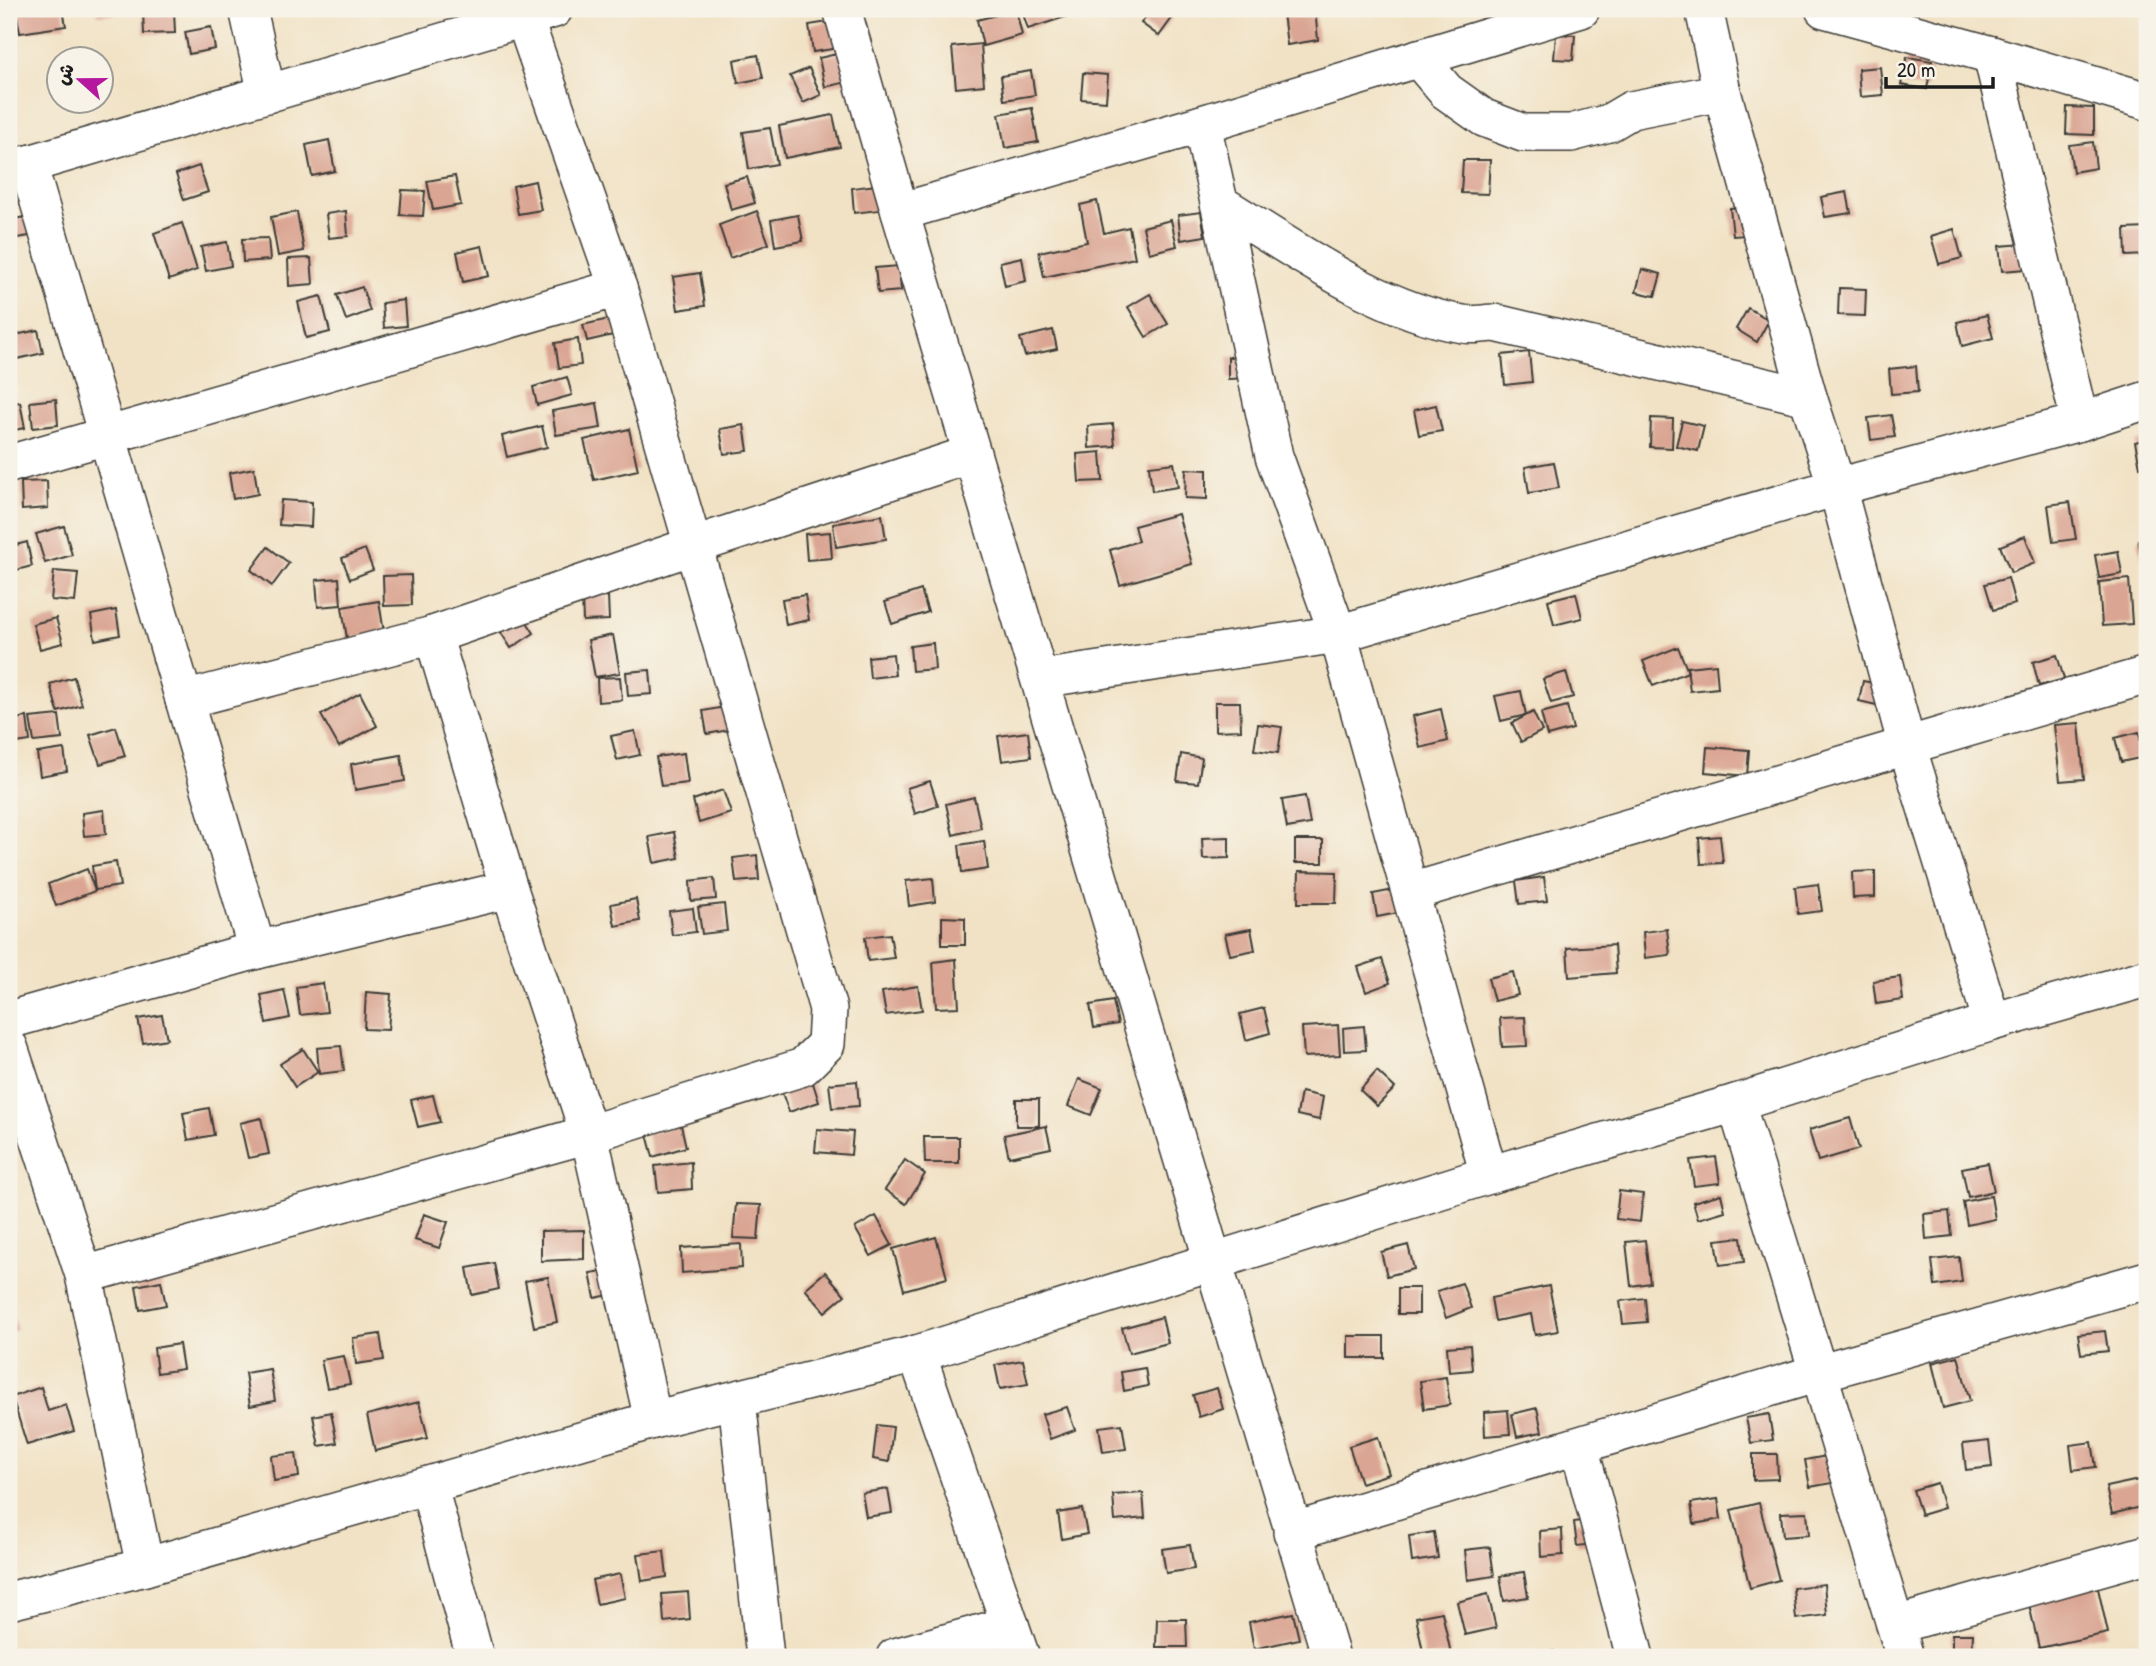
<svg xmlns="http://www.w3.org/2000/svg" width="2156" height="1666" viewBox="0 0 2156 1666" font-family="'Patrick Hand','Playpen Sans Arabic',sans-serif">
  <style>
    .building { fill: #daa593 }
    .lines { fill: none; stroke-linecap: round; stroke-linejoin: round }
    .minor-casing { stroke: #3c3a35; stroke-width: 40 }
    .minor { stroke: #fff; stroke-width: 37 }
  </style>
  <rect width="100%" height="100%" fill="#f7f3e8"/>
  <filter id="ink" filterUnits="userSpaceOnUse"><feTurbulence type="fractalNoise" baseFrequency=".0143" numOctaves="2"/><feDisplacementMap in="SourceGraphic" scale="14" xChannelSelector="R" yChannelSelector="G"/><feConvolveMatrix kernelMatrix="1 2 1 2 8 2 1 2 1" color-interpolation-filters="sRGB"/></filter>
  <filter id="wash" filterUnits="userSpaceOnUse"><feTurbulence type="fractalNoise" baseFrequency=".00686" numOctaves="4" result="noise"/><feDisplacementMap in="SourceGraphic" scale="28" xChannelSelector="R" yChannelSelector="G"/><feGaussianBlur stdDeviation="1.57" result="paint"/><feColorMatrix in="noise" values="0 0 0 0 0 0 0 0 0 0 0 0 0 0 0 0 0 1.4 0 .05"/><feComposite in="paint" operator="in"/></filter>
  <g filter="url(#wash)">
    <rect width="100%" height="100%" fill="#f1e2c5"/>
    <g id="blocks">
      <g class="building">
        <polygon points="28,9 63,9 66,26 20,33 16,11"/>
        <polygon points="97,9 122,9 122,14 98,15"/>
        <polygon points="1029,9 1069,9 1071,15 1028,29 1022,11"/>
        <polygon points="1151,9 1167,9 1175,14 1159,36 1141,23"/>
        <polygon points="1315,9 1318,40 1287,45 1283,13"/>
        <polygon points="174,10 175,33 144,34 143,11"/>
        <polygon points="1016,10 1022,35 983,46 977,20"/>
        <polygon points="835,21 839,48 813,52 809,25"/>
        <polygon points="211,27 215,49 189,54 185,32"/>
        <polygon points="1556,34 1575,35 1573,60 1554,59"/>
        <polygon points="981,44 984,85 956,88 952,47"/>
        <polygon points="841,53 847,82 825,87 819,58"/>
        <polygon points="758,55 763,78 738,83 734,60"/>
        <polygon points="1907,57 1932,61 1927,89 1901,85"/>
        <polygon points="1880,67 1883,95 1860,97 1858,69"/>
        <polygon points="809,68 821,95 803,103 790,76"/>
        <polygon points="1031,71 1035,95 1004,100 1001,76"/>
        <polygon points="1083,73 1108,75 1106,101 1081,99"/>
        <polygon points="2067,107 2094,108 2094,135 2066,134"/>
        <polygon points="1032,108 1038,142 1005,148 999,114"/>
        <polygon points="833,115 840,147 785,158 779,126"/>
        <polygon points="770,128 777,164 749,169 743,132"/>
        <polygon points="329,140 335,171 312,176 306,145"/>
        <polygon points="2093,142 2096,168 2073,172 2069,145"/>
        <polygon points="1463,160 1490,160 1488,194 1461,193"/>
        <polygon points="199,166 208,192 184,200 176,174"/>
        <polygon points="455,176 461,205 433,210 427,181"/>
        <polygon points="747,177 755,203 731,210 724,183"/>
        <polygon points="535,181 541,210 518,214 513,186"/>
        <polygon points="876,185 879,210 854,213 852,188"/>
        <polygon points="402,190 425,191 423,216 400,215"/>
        <polygon points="1847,192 1851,213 1825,217 1821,197"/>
        <polygon points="1097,201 1104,233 1129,227 1135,258 1044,277 1039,252 1087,242 1080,205"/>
        <polygon points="1757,206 1760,234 1733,236 1730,208"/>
        <polygon points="346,211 348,236 329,238 326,214"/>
        <polygon points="757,211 769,244 730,258 719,225"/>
        <polygon points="297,212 304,251 278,256 271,217"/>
        <polygon points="1201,212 1205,236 1181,240 1178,215"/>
        <polygon points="45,213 48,233 17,238 14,219"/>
        <polygon points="798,215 803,241 775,246 771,220"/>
        <polygon points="1171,220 1177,246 1149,253 1143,227"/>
        <polygon points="182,223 197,270 169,280 154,233"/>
        <polygon points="2147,228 2147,255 2126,256 2125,229"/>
        <polygon points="1954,229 1962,258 1939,264 1931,236"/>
        <polygon points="268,238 270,260 243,262 242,239"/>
        <polygon points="227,242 231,266 206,271 201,247"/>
        <polygon points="2024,244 2026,269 2002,271 1999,246"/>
        <polygon points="482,246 489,276 463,282 457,252"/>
        <polygon points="1022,257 1026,281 1005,286 1000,262"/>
        <polygon points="311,258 313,284 289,286 288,259"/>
        <polygon points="899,266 901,291 878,293 875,268"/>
        <polygon points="1642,269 1661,274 1655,296 1636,292"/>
        <polygon points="700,273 705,306 678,310 673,277"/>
        <polygon points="362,287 370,311 346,320 337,295"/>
        <polygon points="1839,288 1866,289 1865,316 1838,315"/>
        <polygon points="1150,294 1168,324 1146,337 1128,307"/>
        <polygon points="321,296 330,332 306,338 298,302"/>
        <polygon points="404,300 406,326 384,328 382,303"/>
        <polygon points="1748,308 1769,320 1757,342 1736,329"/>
        <polygon points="635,313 639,329 587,341 583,325"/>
        <polygon points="1987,315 1993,338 1962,346 1957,322"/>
        <polygon points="38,330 43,353 17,359 11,336"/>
        <polygon points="1053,330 1057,349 1025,356 1020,338"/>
        <polygon points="578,339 581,365 559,368 555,343"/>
        <polygon points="1529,352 1532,382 1505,385 1502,355"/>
        <polygon points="1252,356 1252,378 1228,379 1228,357"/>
        <polygon points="1916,366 1918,392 1891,394 1889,369"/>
        <polygon points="567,377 572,395 537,405 533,387"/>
        <polygon points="56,399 58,425 33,428 30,402"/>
        <polygon points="20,402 25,428 9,431 9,404"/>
        <polygon points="597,403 601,428 556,435 552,411"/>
        <polygon points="1436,405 1442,431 1419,435 1414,410"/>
        <polygon points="1891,415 1895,437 1871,440 1868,418"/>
        <polygon points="1651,418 1673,419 1672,448 1650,447"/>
        <polygon points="1682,421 1704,426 1698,451 1676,446"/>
        <polygon points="1113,424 1115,446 1089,448 1088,426"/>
        <polygon points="744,425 748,451 724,454 720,429"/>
        <polygon points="542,426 547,447 507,457 502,436"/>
        <polygon points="629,429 638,470 594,480 584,440"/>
        <polygon points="2147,439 2147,465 2140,467 2135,442"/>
        <polygon points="1101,452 1103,481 1079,482 1077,454"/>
        <polygon points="1554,462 1559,488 1529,493 1525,467"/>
        <polygon points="1174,463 1178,487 1152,491 1149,466"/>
        <polygon points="254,468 258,494 233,499 229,473"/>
        <polygon points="1186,469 1207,470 1207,499 1185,498"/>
        <polygon points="47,481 48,508 22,510 21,482"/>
        <polygon points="281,500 312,502 311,527 279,525"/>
        <polygon points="2070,502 2076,539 2053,542 2048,505"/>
        <polygon points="1178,514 1192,564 1120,585 1110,550 1138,541 1134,526"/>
        <polygon points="882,515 886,539 836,547 833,524"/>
        <polygon points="64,526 72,555 45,563 36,534"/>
        <polygon points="830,532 832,558 807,560 805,534"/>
        <polygon points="2025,536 2035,563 2011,573 2000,546"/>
        <polygon points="2147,538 2147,574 2146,574 2138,540"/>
        <polygon points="27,542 32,566 9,572 9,547"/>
        <polygon points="268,547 289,563 272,586 251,570"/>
        <polygon points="365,549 373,570 350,579 342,558"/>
        <polygon points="2118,551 2122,574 2099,578 2095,555"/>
        <polygon points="54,571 78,573 75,602 51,600"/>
        <polygon points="411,575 412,605 384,606 383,576"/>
        <polygon points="339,578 341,605 318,607 316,580"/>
        <polygon points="2008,578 2015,604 1993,610 1985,584"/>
        <polygon points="2129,579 2132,624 2102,626 2099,582"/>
        <polygon points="921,590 928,612 892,624 885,602"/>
        <polygon points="1576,593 1582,618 1554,625 1548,600"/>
        <polygon points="805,595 809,620 786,625 782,599"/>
        <polygon points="608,596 609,620 583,621 582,597"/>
        <polygon points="379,601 384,633 347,639 342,607"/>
        <polygon points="116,610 120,635 95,640 91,615"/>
        <polygon points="523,616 534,633 511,648 500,631"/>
        <polygon points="56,618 63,643 40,649 33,624"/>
        <polygon points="613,635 620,673 595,677 588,640"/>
        <polygon points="933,643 935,669 912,671 910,646"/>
        <polygon points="1678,647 1688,672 1653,686 1643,661"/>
        <polygon points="893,654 895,675 870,678 868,657"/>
        <polygon points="2057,655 2064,679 2039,686 2033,662"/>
        <polygon points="1716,664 1718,688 1690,691 1687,667"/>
        <polygon points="650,670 652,694 628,696 626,672"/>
        <polygon points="1566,672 1573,697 1551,703 1543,679"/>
        <polygon points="74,677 82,705 58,712 50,684"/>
        <polygon points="620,677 622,700 598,702 597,678"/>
        <polygon points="1863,681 1889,686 1885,707 1859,701"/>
        <polygon points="1521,691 1526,715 1501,721 1495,696"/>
        <polygon points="360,693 377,726 339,747 321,715"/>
        <polygon points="1215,702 1240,702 1241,730 1215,731"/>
        <polygon points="730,706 734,729 707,734 703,711"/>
        <polygon points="1567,706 1573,729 1547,736 1541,713"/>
        <polygon points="1441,709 1448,741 1420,748 1413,716"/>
        <polygon points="1533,712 1542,731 1521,742 1512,723"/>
        <polygon points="59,715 62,739 34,742 30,718"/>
        <polygon points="27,717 30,741 9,744 9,720"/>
        <polygon points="2079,723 2084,779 2060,781 2054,725"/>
        <polygon points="1258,724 1282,727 1278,753 1254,750"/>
        <polygon points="116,727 125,756 100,764 90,735"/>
        <polygon points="635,731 640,755 617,760 611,736"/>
        <polygon points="1028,732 1031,757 1002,761 998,736"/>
        <polygon points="2139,732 2144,757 2121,762 2115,738"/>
        <polygon points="1707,747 1749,750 1747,776 1705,772"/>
        <polygon points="64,749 67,771 40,776 37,753"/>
        <polygon points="684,753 688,783 661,786 656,757"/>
        <polygon points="1181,754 1202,758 1198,783 1177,781"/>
        <polygon points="401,755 405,781 355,790 351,764"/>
        <polygon points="930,781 938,806 915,814 907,788"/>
        <polygon points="723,790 731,813 699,823 693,800"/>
        <polygon points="1305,796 1310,824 1287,828 1282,800"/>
        <polygon points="974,797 981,828 953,835 946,804"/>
        <polygon points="104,810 106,834 84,836 82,813"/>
        <polygon points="674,832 679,858 654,863 649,837"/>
        <polygon points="1720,836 1723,863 1701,864 1699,838"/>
        <polygon points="1229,837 1229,858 1203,859 1202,838"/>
        <rect x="1295" y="840" width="28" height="23"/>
        <polygon points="984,841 988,869 962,873 959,845"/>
        <polygon points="757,855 759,880 736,882 733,858"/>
        <polygon points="116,862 120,886 95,890 92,866"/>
        <polygon points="87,869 95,891 56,906 48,884"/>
        <polygon points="1299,871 1337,872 1336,903 1298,903"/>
        <polygon points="1875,871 1875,897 1853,898 1852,872"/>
        <polygon points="1544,877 1547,901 1519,904 1516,881"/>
        <polygon points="714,878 716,899 691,901 690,881"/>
        <polygon points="933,878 935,902 909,906 906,881"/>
        <polygon points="1818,884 1822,911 1798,914 1795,887"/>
        <polygon points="1399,889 1403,912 1377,917 1373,894"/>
        <polygon points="636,899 640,921 615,926 611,904"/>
        <polygon points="724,904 727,931 702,934 698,907"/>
        <polygon points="693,908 696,932 672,935 669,911"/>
        <polygon points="942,917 965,918 965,945 942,945"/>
        <polygon points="1251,929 1255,950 1230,955 1225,934"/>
        <polygon points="1667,929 1670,955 1645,958 1643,932"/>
        <polygon points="890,934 894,958 868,961 865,937"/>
        <polygon points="1614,945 1616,973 1569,977 1567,948"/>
        <polygon points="956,959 959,1007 936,1008 933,962"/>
        <polygon points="1382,959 1390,983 1366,992 1358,967"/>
        <polygon points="1513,972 1518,995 1494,1001 1488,978"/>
        <polygon points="1900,977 1903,1000 1876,1004 1873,981"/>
        <polygon points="323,983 327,1012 300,1015 296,987"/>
        <polygon points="918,986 922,1010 886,1015 882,992"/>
        <polygon points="284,990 290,1018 266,1023 261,995"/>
        <polygon points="366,992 391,994 388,1030 364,1029"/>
        <polygon points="1113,1001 1118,1024 1094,1028 1090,1005"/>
        <polygon points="1264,1008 1270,1033 1246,1040 1240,1014"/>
        <polygon points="162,1015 167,1039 143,1043 138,1019"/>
        <polygon points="1525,1017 1527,1046 1502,1047 1500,1018"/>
        <polygon points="1338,1025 1340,1055 1304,1057 1302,1027"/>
        <polygon points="1364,1026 1366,1050 1344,1051 1343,1028"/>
        <polygon points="341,1046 344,1071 319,1074 317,1048"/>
        <polygon points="303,1049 318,1072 295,1087 280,1064"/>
        <polygon points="1377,1071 1395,1088 1377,1106 1360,1090"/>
        <polygon points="1079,1079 1102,1088 1091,1115 1068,1106"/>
        <polygon points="857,1081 859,1106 832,1108 829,1084"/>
        <polygon points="813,1083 819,1102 789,1112 782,1093"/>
        <polygon points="1301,1092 1323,1097 1319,1120 1297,1115"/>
        <polygon points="433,1095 440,1122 418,1127 411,1100"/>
        <rect x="1016" y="1099" width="23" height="27"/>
        <polygon points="209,1108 214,1135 188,1140 183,1113"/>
        <polygon points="261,1118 269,1154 248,1158 240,1123"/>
        <polygon points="1850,1118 1859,1149 1818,1161 1809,1130"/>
        <polygon points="681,1125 686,1147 653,1157 647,1134"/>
        <polygon points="1046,1126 1051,1148 1009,1157 1004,1135"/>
        <polygon points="817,1129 853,1132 851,1155 815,1152"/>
        <polygon points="924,1137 959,1137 959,1163 925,1163"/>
        <polygon points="1716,1157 1720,1183 1694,1186 1690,1160"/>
        <polygon points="905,1160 925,1174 906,1204 885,1190"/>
        <polygon points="691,1162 692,1189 658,1192 655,1166"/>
        <polygon points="1988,1163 1994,1191 1968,1197 1962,1168"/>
        <polygon points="1619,1191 1643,1194 1640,1222 1616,1219"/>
        <polygon points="1721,1194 1725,1211 1698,1219 1693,1202"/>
        <polygon points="1991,1196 1995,1219 1967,1225 1963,1202"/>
        <polygon points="736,1204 761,1205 758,1239 733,1238"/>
        <polygon points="1949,1211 1952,1236 1926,1239 1924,1214"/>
        <polygon points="424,1214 448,1222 439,1248 415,1240"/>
        <polygon points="876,1216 892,1245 871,1256 855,1228"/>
        <polygon points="584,1230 584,1259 541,1261 541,1231"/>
        <polygon points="936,1237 947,1278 904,1290 893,1249"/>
        <polygon points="1741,1237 1744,1262 1720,1265 1716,1240"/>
        <polygon points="1645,1240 1650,1283 1631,1286 1626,1242"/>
        <polygon points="741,1244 742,1268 682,1273 681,1248"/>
        <polygon points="1408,1245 1414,1269 1387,1276 1381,1252"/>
        <polygon points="1959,1257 1962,1282 1935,1286 1932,1260"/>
        <polygon points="494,1263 499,1289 472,1295 467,1268"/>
        <polygon points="610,1270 614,1294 595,1298 590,1273"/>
        <polygon points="825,1272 845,1295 825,1312 805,1289"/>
        <polygon points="548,1277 557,1322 534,1327 525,1281"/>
        <polygon points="161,1281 166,1305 140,1310 136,1286"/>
        <polygon points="1462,1283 1471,1308 1446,1318 1437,1291"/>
        <polygon points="1549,1286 1558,1331 1535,1335 1531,1314 1495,1321 1491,1298"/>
        <rect x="1398" y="1288" width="21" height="26"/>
        <polygon points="1645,1298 1647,1322 1623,1324 1620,1301"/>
        <polygon points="9,1302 17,1330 9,1333"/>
        <polygon points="1162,1317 1168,1343 1129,1353 1122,1328"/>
        <polygon points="2105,1331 2108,1351 2081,1354 2078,1334"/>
        <polygon points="380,1334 384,1360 356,1364 353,1338"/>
        <rect x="1348" y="1336" width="36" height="22"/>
        <polygon points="179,1344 183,1369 157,1373 154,1348"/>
        <polygon points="1470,1345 1472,1370 1449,1372 1447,1347"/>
        <polygon points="344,1356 350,1384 327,1388 321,1360"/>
        <polygon points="1958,1356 1970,1401 1943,1408 1932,1363"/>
        <polygon points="1023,1360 1028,1384 1000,1389 995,1365"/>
        <polygon points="1145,1368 1148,1386 1124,1391 1121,1372"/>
        <polygon points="270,1369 275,1401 250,1406 245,1373"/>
        <polygon points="1446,1377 1450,1405 1424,1409 1420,1381"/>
        <polygon points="41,1387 48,1411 66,1405 74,1431 27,1445 12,1397"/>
        <polygon points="1217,1388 1223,1409 1199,1417 1193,1395"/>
        <polygon points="419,1402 428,1438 375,1451 367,1415"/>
        <polygon points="1067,1407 1075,1430 1050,1439 1042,1414"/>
        <polygon points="1537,1408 1542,1432 1517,1437 1512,1414"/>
        <polygon points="1508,1410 1510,1434 1485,1436 1484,1412"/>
        <polygon points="331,1412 337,1443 319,1446 313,1416"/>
        <polygon points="1769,1414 1773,1440 1751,1443 1746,1418"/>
        <polygon points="1122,1424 1126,1449 1103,1452 1099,1427"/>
        <polygon points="877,1425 893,1427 889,1462 873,1459"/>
        <polygon points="1378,1437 1389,1474 1361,1483 1349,1446"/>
        <polygon points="1989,1441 1992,1467 1966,1470 1963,1444"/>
        <polygon points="2092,1442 2096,1467 2073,1470 2070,1445"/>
        <polygon points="296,1453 299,1477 274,1481 271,1456"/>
        <polygon points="1753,1454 1777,1454 1778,1479 1753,1480"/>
        <polygon points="1832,1455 1837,1482 1810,1487 1805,1460"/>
        <polygon points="2139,1480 2144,1506 2112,1514 2106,1487"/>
        <polygon points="1937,1483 1944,1508 1921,1515 1913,1490"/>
        <polygon points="888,1489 892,1513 866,1517 862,1493"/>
        <polygon points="1143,1493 1145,1518 1115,1521 1113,1495"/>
        <polygon points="1718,1499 1721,1519 1694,1524 1691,1503"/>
        <polygon points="1759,1503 1779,1580 1750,1588 1731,1510"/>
        <polygon points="1082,1509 1087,1534 1062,1539 1058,1513"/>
        <polygon points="1807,1512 1809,1535 1783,1537 1781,1513"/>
        <polygon points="1599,1518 1602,1543 1577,1546 1574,1522"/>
        <polygon points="1562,1529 1563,1555 1541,1557 1540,1531"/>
        <polygon points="1434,1532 1438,1558 1412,1562 1409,1536"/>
        <polygon points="1190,1545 1194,1569 1166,1573 1162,1549"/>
        <polygon points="1490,1547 1494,1576 1468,1580 1465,1550"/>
        <polygon points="664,1551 667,1577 642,1581 638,1554"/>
        <polygon points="1524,1572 1528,1597 1504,1601 1500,1576"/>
        <polygon points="620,1574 625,1598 597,1604 592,1580"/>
        <polygon points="1824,1584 1827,1615 1796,1619 1793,1588"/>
        <polygon points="2097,1584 2108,1633 2039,1648 2028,1600"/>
        <polygon points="688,1592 690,1619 664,1622 662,1594"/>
        <polygon points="1488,1594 1496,1628 1465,1635 1457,1602"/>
        <polygon points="1442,1612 1451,1654 1424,1657 1416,1617"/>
        <polygon points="1293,1613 1299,1639 1254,1649 1249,1622"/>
        <polygon points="1157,1619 1186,1619 1187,1647 1156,1647"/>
        <polygon points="1952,1634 1973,1634 1972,1657 1952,1657"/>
        <polygon points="1554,1651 1555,1657 1530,1657 1529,1654"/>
      </g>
    </g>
  </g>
  <g filter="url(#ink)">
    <use href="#blocks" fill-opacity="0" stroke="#3c3a35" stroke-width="2"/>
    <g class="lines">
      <defs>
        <g id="minor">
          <polyline points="248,9 267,94"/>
          <polyline points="842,9 900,212 1331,1657"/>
          <polyline points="1704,9 1722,92 1808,397 1837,487 1907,746 1992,1022"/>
          <polyline points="1824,9 1992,55 2147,101"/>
          <polyline points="1992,55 2080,422"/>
          <polyline points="1418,58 1446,91 1484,118 1523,133 1571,133 1609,123 1631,110 1722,92"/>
          <polyline points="1202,124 1274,456 1338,634 1489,1175"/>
          <polyline points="28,164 257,950"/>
          <polyline points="9,170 554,9"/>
          <path d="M1219 203C1291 247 1379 311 1463 324 1473 326 1485 323 1495 323L1808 397"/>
          <polyline points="900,212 1202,124 1581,9"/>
          <polyline points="9,464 618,288"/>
          <polyline points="433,635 509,889 589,1134 653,1420"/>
          <polyline points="1040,679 1338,634 1837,487 2080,422 2147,400"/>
          <polyline points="184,700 433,635 695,545 972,454"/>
          <polyline points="1411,892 2147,675"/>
          <polyline points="9,1020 257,950 509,889"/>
          <polyline points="9,1047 84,1275 145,1567"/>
          <polyline points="1736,1103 1905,1657"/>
          <polyline points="84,1275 589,1134 803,1067 826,1044 828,1009 618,288 524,18"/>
          <polyline points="917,1354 1021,1657"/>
          <polyline points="737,1400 765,1657"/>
          <polyline points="1579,1446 1635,1657"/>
          <polyline points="429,1487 475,1657"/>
          <polyline points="1292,1532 1818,1373 2147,1280"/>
          <polyline points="9,1601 145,1567 653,1420 917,1354 1489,1175 1736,1103 1992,1022 2147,978"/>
          <polyline points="1896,1625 2147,1554"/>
          <polyline points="895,1657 1010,1625"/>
        </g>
      </defs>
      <use href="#minor" class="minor-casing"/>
      <use href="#minor" class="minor"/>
    </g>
  </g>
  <rect width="2156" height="1666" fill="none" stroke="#f7f3e8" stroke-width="35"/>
  <g transform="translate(80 80) rotate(291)"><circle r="33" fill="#f7f3e8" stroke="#9f9d96" stroke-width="2"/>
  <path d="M0-5L12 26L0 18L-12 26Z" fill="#b5179e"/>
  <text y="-10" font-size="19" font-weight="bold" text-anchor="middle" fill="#1c1c1c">ش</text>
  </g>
  <path d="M1886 77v10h107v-10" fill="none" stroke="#1c1c1c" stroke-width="3.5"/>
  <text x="1897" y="77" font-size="21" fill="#1c1c1c" stroke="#f7f3e8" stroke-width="5" paint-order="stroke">20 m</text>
</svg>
